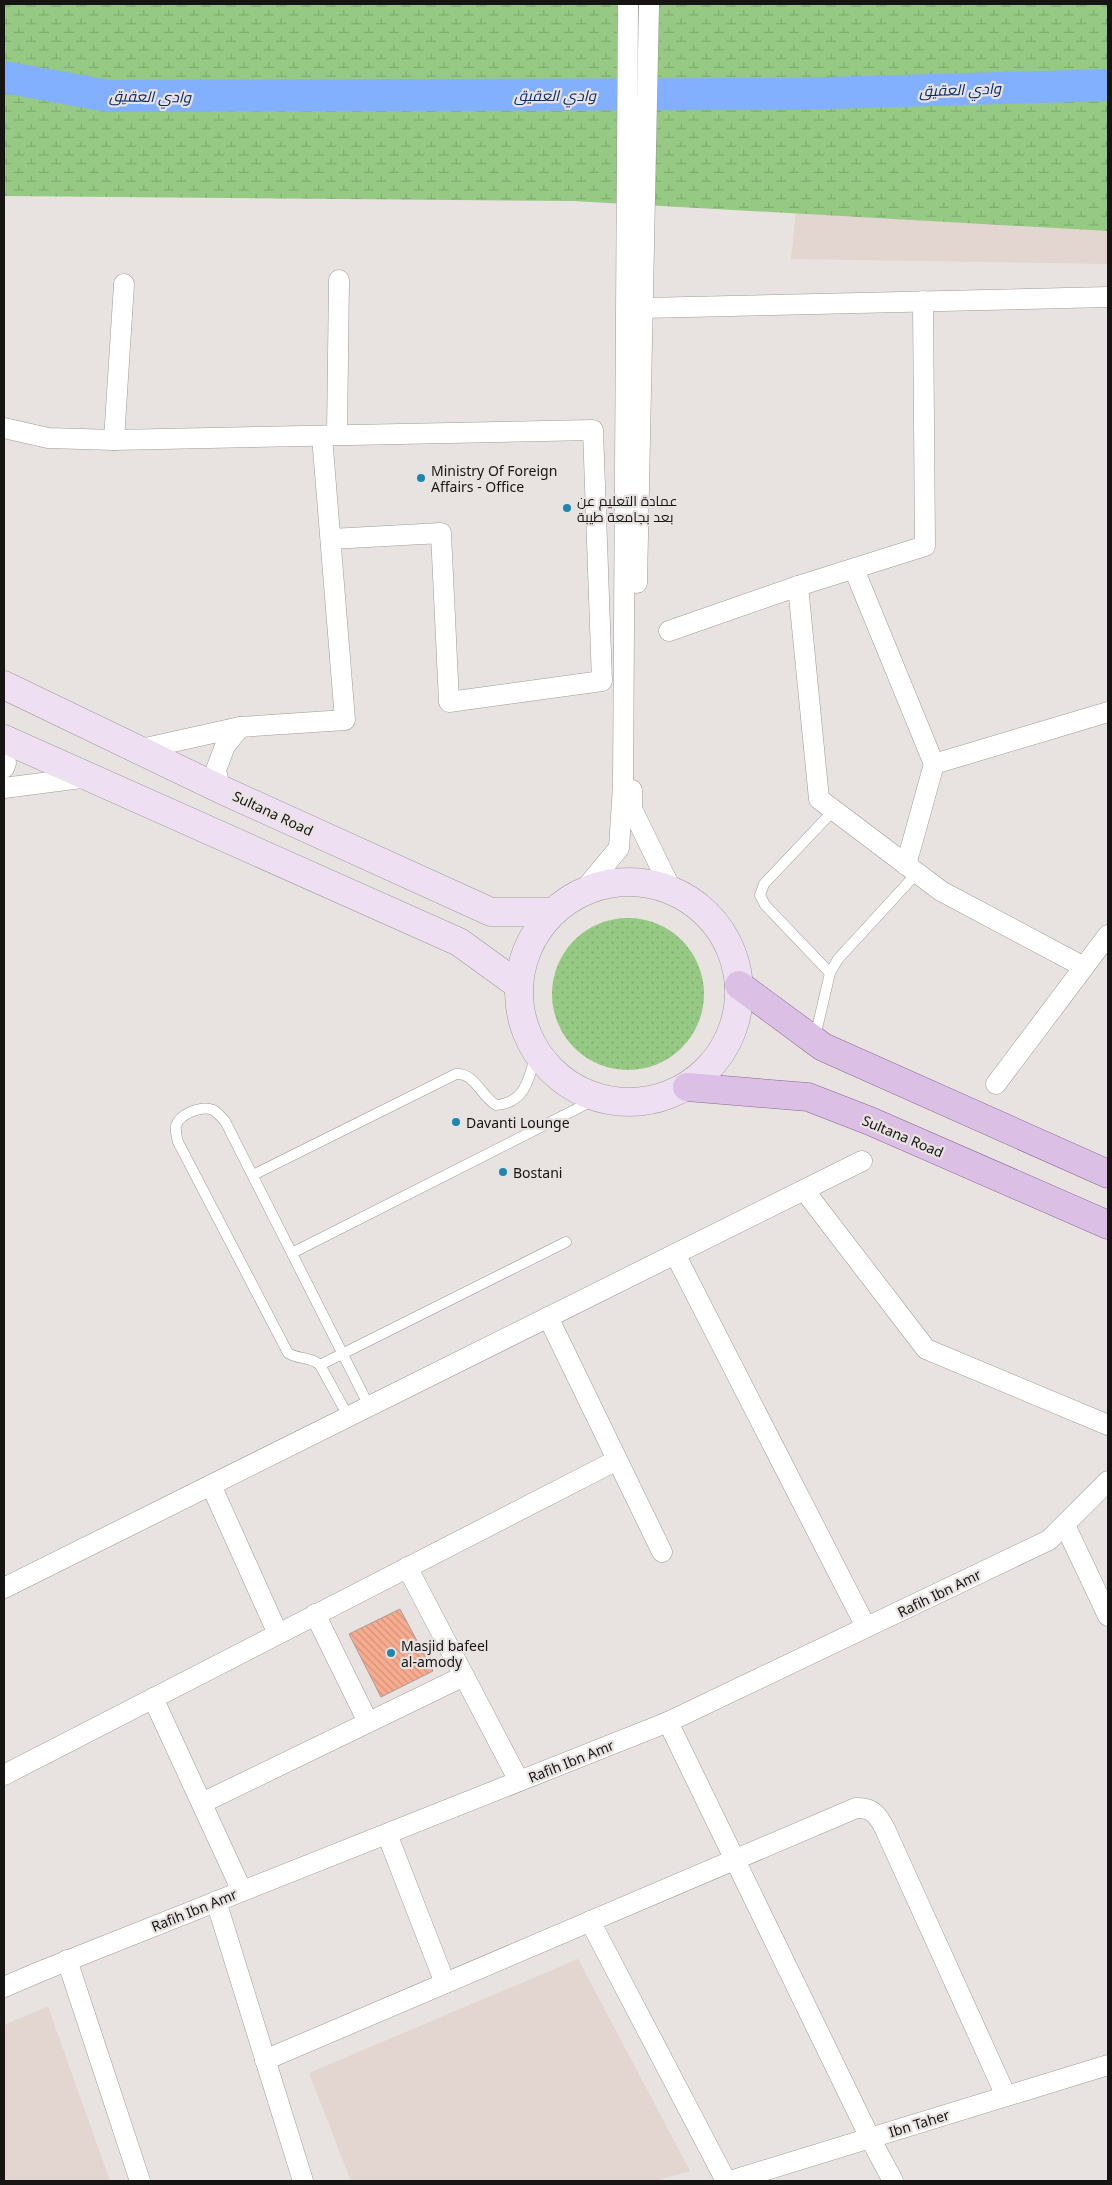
<svg xmlns="http://www.w3.org/2000/svg" width="1112" height="2185" viewBox="0 0 1112 2185" font-family="'Noto Sans',Cairo,sans-serif">
  <style>
    .built { fill: #e3d5d0 }
    .grass { fill: url(#grass-dots) }
    .wetland { fill: url(#wetland-marsh) }
    .lines { fill: none; stroke-linecap: round; stroke-linejoin: round }
    .river { stroke: #82b0fe; stroke-width: 32 }
    .building { fill: url(#building-back-hatch); stroke: #a59f9e }
    .lane-casing { stroke: #9f9a98; stroke-width: 11 }
    .street-casing { stroke: #9f9a98; stroke-width: 21 }
    .secondary-casing { stroke: #9f9a98; stroke-width: 29 }
    .primary-casing { stroke: #886890; stroke-width: 29 }
    .lane { stroke: #fff; stroke-width: 10 }
    .street { stroke: #fff; stroke-width: 20 }
    .secondary { stroke: #eedff2; stroke-width: 28 }
    .primary { stroke: #dcbfe5; stroke-width: 28 }
    .poi-dot { fill: #1d87af; stroke: #e8e2e0; stroke-width: 2 }
    .labels { text-anchor: middle; dominant-baseline: central; stroke-width: 4.5; stroke-linejoin: round; paint-order: stroke }
    .poi-label { font-size: 14px; fill: #161514; stroke: #e8e2e0; text-anchor: start }
    .street-label { font-size: 14px; fill: #161514; stroke: #e8e2e0 }
    .water-label { font-size: 15px; font-style: italic; fill: #02296a; stroke: #e8e2e0 }
  </style>
  <defs>
    <pattern id="grass-dots" width="8" height="8" patternUnits="userSpaceOnUse" patternTransform="scale(1.25)"><rect width="8" height="8" fill="#96c983"/><path d="M2 2h.1M6 6h.1" fill="none" stroke="#81ac70" stroke-width="1.8" stroke-linecap="round"/></pattern>
    <pattern id="wetland-marsh" width="20" height="14" patternUnits="userSpaceOnUse" patternTransform="scale(1.25)"><rect width="20" height="14" fill="#96c983"/><path d="M1 5h8M5 5V1M11 12h8M15 12V8" fill="none" stroke="#81ac70"/></pattern>
    <pattern id="building-back-hatch" width="6" height="6" patternUnits="userSpaceOnUse" patternTransform="scale(1.25)"><rect width="6" height="6" fill="#f7ab8f"/><path d="M-1 5l2 2M0 0l6 6M5-1l2 2" fill="none" stroke="#d3927a"/></pattern>
  </defs>
  <rect width="100%" height="100%" fill="#e8e2e0"/>
  <g class="built">
    <polygon points="818,4 1108,4 1108,264 791,259"/>
    <polygon points="578,1959 690,2171 655,2181 351,2181 309,2073"/>
    <polygon points="47,2007 48,2007 110,2181 4,2181 4,2025"/>
  </g>
  <circle class="grass" cx="628" cy="994" r="76"/>
  <polygon class="wetland" points="4,4 1108,4 1108,231 573,201 4,196"/>
  <g class="lines">
    <polyline class="river" points="4,77 108,96 796,94 1108,85"/>
  </g>
  <polygon class="building" points="400,1609 433,1671 381,1697 349,1634"/>
  <g class="lines">
    <defs>
      <g id="lane">
        <polyline points="830,973 765,905 760,895 764,884 834,810"/>
        <polyline points="815,1037 830,973 838,959 917,873"/>
        <path d="M253 1175 456 1074C474 1072 481 1096 496 1105 527 1103 530 1075 537 1049"/>
        <polyline points="292,1253 598,1098"/>
        <polyline points="320,1365 566,1242"/>
        <path d="M348 1416 320 1365C310 1356 299 1360 288 1353L178 1142C177 1138 175 1131 176 1126 179 1114 202 1105 213 1110 217 1112 221 1117 225 1121L369 1406"/>
      </g>
      <g id="street">
        <polyline points="644,308 1108,297"/>
        <polyline points="4,428 48,438 114,440 593,430 602,681 449,702 441,533 331,539"/>
        <polyline points="337,435 339,280"/>
        <polyline points="114,440 124,284"/>
        <polyline points="854,569 934,764 906,865"/>
        <polyline points="637,583 649,4"/>
        <polyline points="798,586 819,799 941,891 1084,967"/>
        <polyline points="669,631 798,586 925,546 923,301"/>
        <polyline points="141,749 240,727 345,720 322,436"/>
        <polyline points="4,754 6,763 4,768"/>
        <polyline points="934,764 1108,712"/>
        <polyline points="4,788 89,777"/>
        <polyline points="220,789 216,770 225,746 240,727"/>
        <polyline points="632,790 632,809 671,889"/>
        <polyline points="585,889 619,848 623,785 628,4"/>
        <polyline points="996,1084 1108,935"/>
        <polyline points="804,1190 926,1349 1108,1425"/>
        <polyline points="675,1254 866,1627"/>
        <polyline points="548,1317 662,1552"/>
        <polyline points="211,1485 278,1634"/>
        <polyline points="1065,1525 1108,1616"/>
        <polyline points="407,1567 519,1781"/>
        <polyline points="4,1588 862,1161"/>
        <polyline points="315,1614 368,1722"/>
        <polyline points="153,1698 242,1891"/>
        <polyline points="668,1722 870,2138 893,2181"/>
        <polyline points="4,1775 617,1460"/>
        <polyline points="202,1803 464,1676"/>
        <polyline points="387,1834 445,1983"/>
        <polyline points="216,1901 303,2181"/>
        <polyline points="590,1921 726,2181"/>
        <polyline points="67,1960 140,2181"/>
        <polyline points="4,1987 39,1972 668,1722 1049,1540 1108,1481"/>
        <path d="M265 2060 856 1808C872 1807 878 1815 885 1829L1006 2096"/>
        <polyline points="730,2181 1108,2065"/>
      </g>
      <g id="secondary">
        <polyline points="4,685 220,789 491,912 550,912"/>
        <polyline points="4,739 459,942 517,984"/>
        <circle cx="629" cy="992" r="110"/>
      </g>
      <g id="primary">
        <polyline points="739,985 823,1047 1108,1174"/>
        <polyline points="687,1087 808,1097 870,1121 1108,1225"/>
      </g>
    </defs>
    <use href="#lane" class="lane-casing"/>
    <use href="#street" class="street-casing"/>
    <use href="#secondary" class="secondary-casing"/>
    <use href="#primary" class="primary-casing"/>
    <use href="#lane" class="lane"/>
    <use href="#street" class="street"/>
    <use href="#secondary" class="secondary"/>
    <use href="#primary" class="primary"/>
  </g>
  <g class="poi-dot">
    <circle cx="421" cy="478" r="5"/>
    <circle cx="567" cy="508" r="5"/>
    <circle cx="456" cy="1122" r="5"/>
    <circle cx="503" cy="1172" r="5"/>
    <circle cx="391" cy="1653" r="5"/>
  </g>
  <g class="labels">
    <g class="poi-label">
      <text x="431" y="470">Ministry Of Foreign<tspan x="431" dy="16">Affairs - Office</tspan></text>
      <text x="577" y="500">عمادة التعليم عن<tspan x="577" dy="16">بعد بجامعة طيبة</tspan></text>
      <text x="466" y="1122">Davanti Lounge</text>
      <text x="513" y="1172">Bostani</text>
      <text x="401" y="1645">Masjid bafeel<tspan x="401" dy="16">al-amody</tspan></text>
    </g>
    <g class="street-label">
      <text transform="translate(273 813) rotate(25)">Sultana Road</text>
      <text transform="translate(903 1136) rotate(23)">Sultana Road</text>
      <text transform="translate(939 1593) rotate(-26)">Rafih Ibn Amr</text>
      <text transform="translate(571 1761) rotate(-22)">Rafih Ibn Amr</text>
      <text transform="translate(194 1910) rotate(-22)">Rafih Ibn Amr</text>
      <text transform="translate(919 2123) rotate(-17)">Ibn Taher</text>
    </g>
    <g class="water-label">
      <text transform="translate(960 89) rotate(-2)">وادي العقيق</text>
      <text x="555" y="95">وادي العقيق</text>
      <text transform="translate(150 96) rotate(1)">وادي العقيق</text>
    </g>
  </g>
  <rect width="1112" height="2185" fill="none" stroke="#161514" stroke-width="10"/>
</svg>
